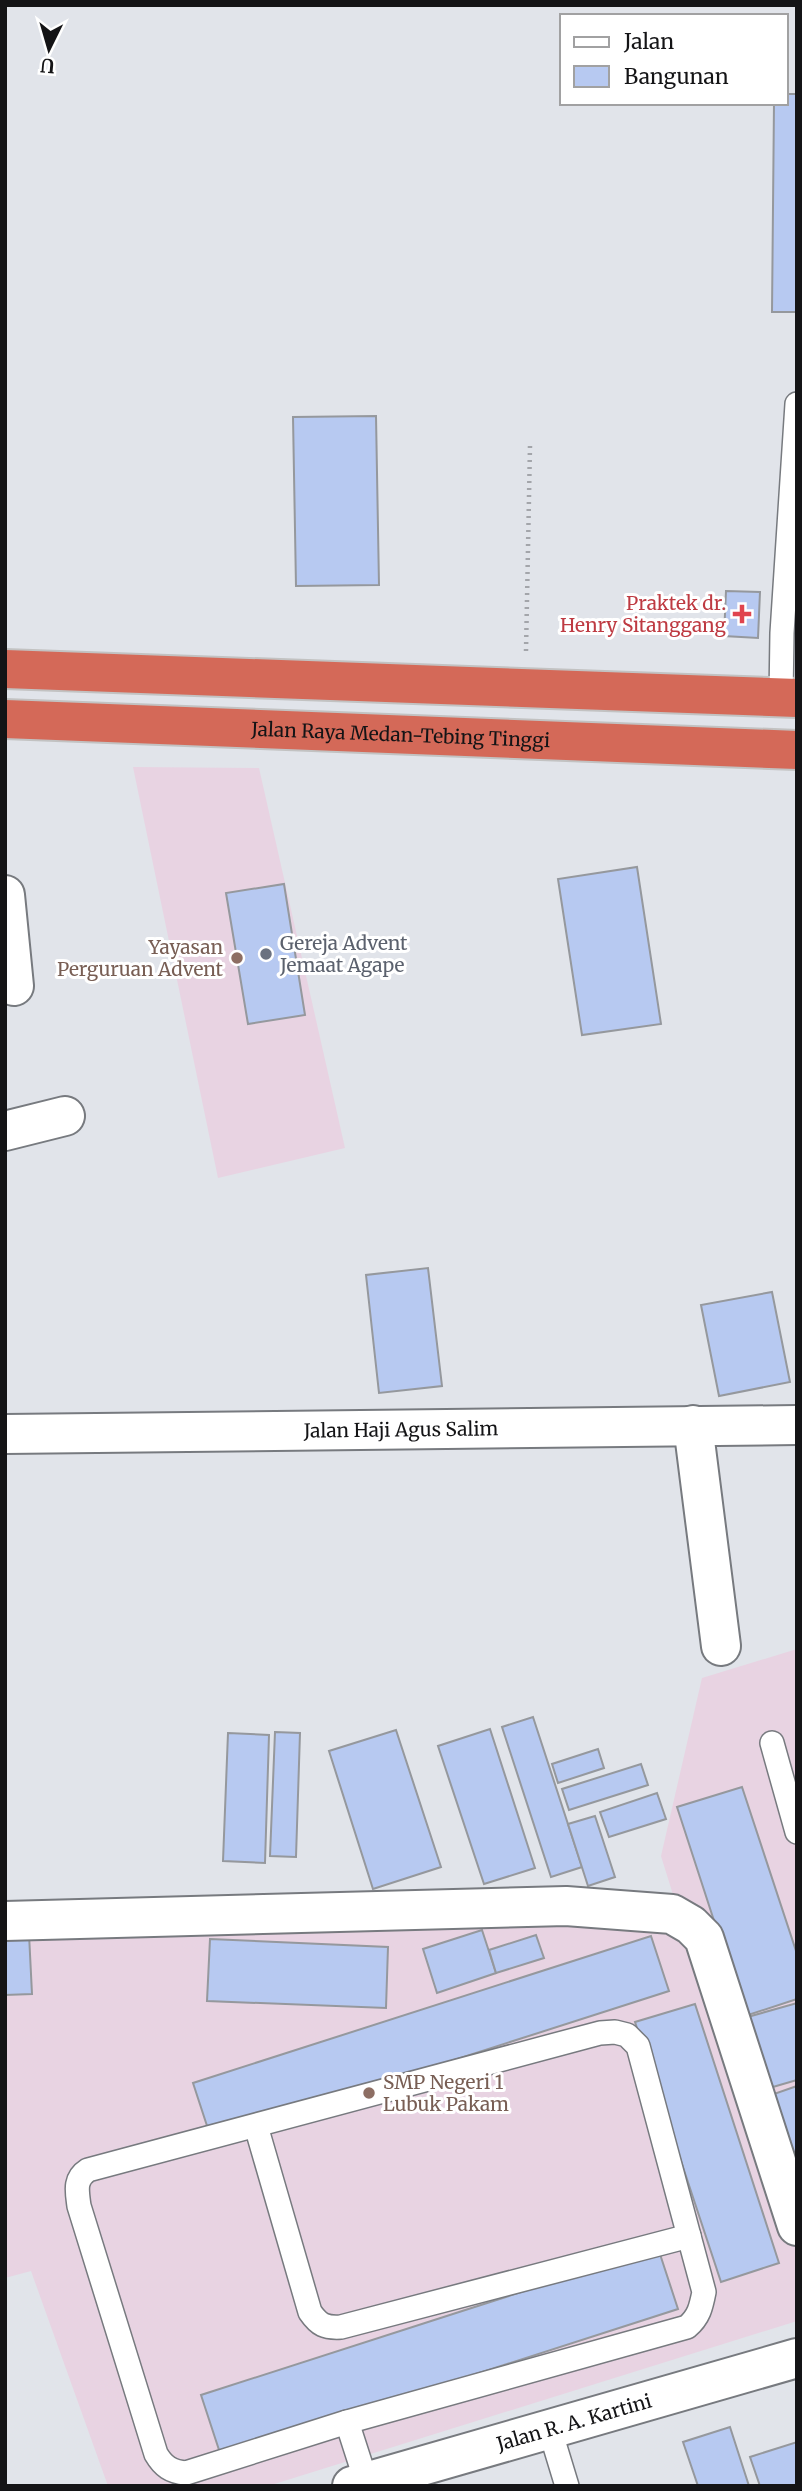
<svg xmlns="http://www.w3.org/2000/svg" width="802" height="2491" viewBox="0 0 802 2491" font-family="Merriweather,serif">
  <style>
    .education { fill: #e8d3e2 }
    .building { fill: #b7c9f1; stroke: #95989d; stroke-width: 2 }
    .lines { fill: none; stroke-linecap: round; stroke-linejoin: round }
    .lane-casing { stroke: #777a7f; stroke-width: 26 }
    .street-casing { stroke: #777a7f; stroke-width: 42 }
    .secondary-casing { stroke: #777a7f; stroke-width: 42 }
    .highway-casing { stroke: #c2c2c2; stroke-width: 42 }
    .path { stroke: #a3a5aa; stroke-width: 4.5; stroke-dasharray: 2 5; stroke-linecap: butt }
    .lane { stroke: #fff; stroke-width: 23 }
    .street { stroke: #fff; stroke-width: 38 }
    .secondary { stroke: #fff; stroke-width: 38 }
    .highway { stroke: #d46958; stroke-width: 38 }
    .health-dot { fill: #e0444e; stroke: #fff; stroke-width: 2.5 }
    .worship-dot { fill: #6b7280; stroke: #fff; stroke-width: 2.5 }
    .education-dot { fill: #8d6e63; stroke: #fff; stroke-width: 2.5 }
    .labels { text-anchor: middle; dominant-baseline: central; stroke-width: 6; stroke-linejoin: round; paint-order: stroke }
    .health-label { font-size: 19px; fill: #be3a42; stroke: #fff; text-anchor: end }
    .street-label { font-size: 19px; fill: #141416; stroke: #fff }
    .worship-label { font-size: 19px; fill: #5b616d; stroke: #fff; text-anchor: start }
    .education-label { font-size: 19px; fill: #785e54; stroke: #fff; text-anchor: end }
  </style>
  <rect width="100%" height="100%" fill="#e1e4ea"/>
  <g class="education">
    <polygon points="133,767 259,768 345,1148 218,1178"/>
    <polygon points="797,1649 797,2321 268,2486 108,2486 31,2271 5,2278 5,1915 673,1900 734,2091 661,1856 702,1678"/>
  </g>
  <g class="building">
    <polygon points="786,94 797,94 797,312 772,312 774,103 786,103"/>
    <polygon points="376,416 379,585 296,586 293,417"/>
    <polygon points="726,591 760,592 758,638 724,636"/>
    <polygon points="637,867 661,1024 582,1035 558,879"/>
    <polygon points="284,884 305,1015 248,1024 226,893"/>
    <polygon points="428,1268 442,1386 379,1393 366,1275"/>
    <polygon points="772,1292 790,1382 719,1396 701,1305"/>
    <polygon points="533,1717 582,1867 551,1877 502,1727"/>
    <polygon points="490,1729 535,1868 484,1884 438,1746"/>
    <polygon points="396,1730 441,1867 373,1889 329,1751"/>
    <polygon points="275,1732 300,1733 296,1857 270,1856"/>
    <polygon points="228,1733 269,1735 265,1863 223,1861"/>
    <polygon points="598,1749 604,1768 558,1783 552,1764"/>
    <polygon points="641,1764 648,1785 569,1810 562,1789"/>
    <polygon points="742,1787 797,1954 797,1999 745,2016 677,1807"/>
    <polygon points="657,1793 666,1819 609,1837 600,1812"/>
    <polygon points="595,1816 615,1877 588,1886 568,1824"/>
    <polygon points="482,1930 496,1973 437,1993 423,1949"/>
    <polygon points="29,1934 32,1994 5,1995 5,1935"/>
    <polygon points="536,1935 544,1958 496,1973 489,1950"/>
    <polygon points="651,1936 669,1991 211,2138 193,2083"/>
    <polygon points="210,1939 388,1947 386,2008 207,2001"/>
    <polygon points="797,2003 797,2080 766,2089 744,2018"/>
    <polygon points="695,2004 779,2263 721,2282 635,2022"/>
    <polygon points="797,2086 797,2183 768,2096"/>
    <polygon points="658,2248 678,2309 221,2456 201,2395"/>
    <polygon points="730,2427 749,2486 698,2486 683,2442"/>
    <polygon points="797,2442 797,2486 760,2486 750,2457"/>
  </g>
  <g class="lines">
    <defs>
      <g id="lane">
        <polyline points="781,697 782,633 797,404"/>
        <polyline points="772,1743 797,1832"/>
        <path d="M615 2032 627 2035 638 2046 704 2292C701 2307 699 2317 687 2327L347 2422 186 2473C171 2472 163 2466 156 2454L79 2206C77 2191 74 2179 88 2170L600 2033Z"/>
        <path d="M256 2126 310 2312C319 2325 325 2328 341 2327L689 2236"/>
        <polyline points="347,2422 366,2481"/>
        <polyline points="550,2430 567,2486"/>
      </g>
      <g id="street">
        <polyline points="5,895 14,986"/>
        <polyline points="5,1131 65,1116"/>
        <polyline points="693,1425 721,1646"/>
        <path id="s1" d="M5 1434 797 1425"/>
        <polyline points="5,1921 566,1906 672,1914 691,1925 704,1938 797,2226"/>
      </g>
      <g id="secondary">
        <path id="s2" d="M352 2486 797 2358"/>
      </g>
      <g id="highway">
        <polyline points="5,669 797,698"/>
        <path id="s3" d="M5 719 797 750"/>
      </g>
    </defs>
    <use href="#lane" class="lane-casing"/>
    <use href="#street" class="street-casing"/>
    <use href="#secondary" class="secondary-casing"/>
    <use href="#highway" class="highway-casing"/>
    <polyline class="path" points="526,651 530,446"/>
    <use href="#lane" class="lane"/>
    <use href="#street" class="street"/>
    <use href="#secondary" class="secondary"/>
    <use href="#highway" class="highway"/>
  </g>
  <path class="health-dot" d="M738.5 603.5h7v7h7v7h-7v7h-7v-7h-7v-7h7z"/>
  <circle class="worship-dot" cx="266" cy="954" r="7"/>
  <g class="education-dot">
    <circle cx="237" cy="958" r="7"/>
    <circle cx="369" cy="2093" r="7"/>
  </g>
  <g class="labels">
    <g class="health-label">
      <text x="726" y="603">Praktek dr.<tspan x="726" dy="22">Henry Sitanggang</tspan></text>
    </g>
    <g class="street-label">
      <text stroke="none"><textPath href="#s3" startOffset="396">Jalan Raya Medan-Tebing Tinggi</textPath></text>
      <text stroke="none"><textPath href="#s1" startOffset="396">Jalan Haji Agus Salim</textPath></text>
      <text stroke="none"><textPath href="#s2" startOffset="231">Jalan R. A. Kartini</textPath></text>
    </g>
    <g class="worship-label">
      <text x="280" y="943">Gereja Advent<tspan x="280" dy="22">Jemaat Agape</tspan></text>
    </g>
    <g class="education-label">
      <text x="223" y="947">Yayasan<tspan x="223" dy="22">Perguruan Advent</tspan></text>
      <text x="383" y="2082" text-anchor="start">SMP Negeri 1<tspan x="383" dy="22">Lubuk Pakam</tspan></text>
    </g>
  </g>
  <rect width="802" height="2491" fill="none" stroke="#141416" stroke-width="14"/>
  <rect x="560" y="14" width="228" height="91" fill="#ffffff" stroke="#a1a1a2" stroke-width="2"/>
  <rect x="574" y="37" width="35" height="10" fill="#ffffff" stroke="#a1a1a2" stroke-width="2"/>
  <text x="624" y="49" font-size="21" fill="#141416">Jalan</text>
  <rect x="574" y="66" width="35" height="21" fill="#b7c9f1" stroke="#a1a1a2" stroke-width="2"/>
  <text x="624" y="84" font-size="21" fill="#141416">Bangunan</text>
  <g transform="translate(49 49) rotate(185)" stroke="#ffffff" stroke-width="5" paint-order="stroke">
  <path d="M0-5L12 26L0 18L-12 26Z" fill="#141416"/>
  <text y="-10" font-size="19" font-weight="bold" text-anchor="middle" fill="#141416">U</text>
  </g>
</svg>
